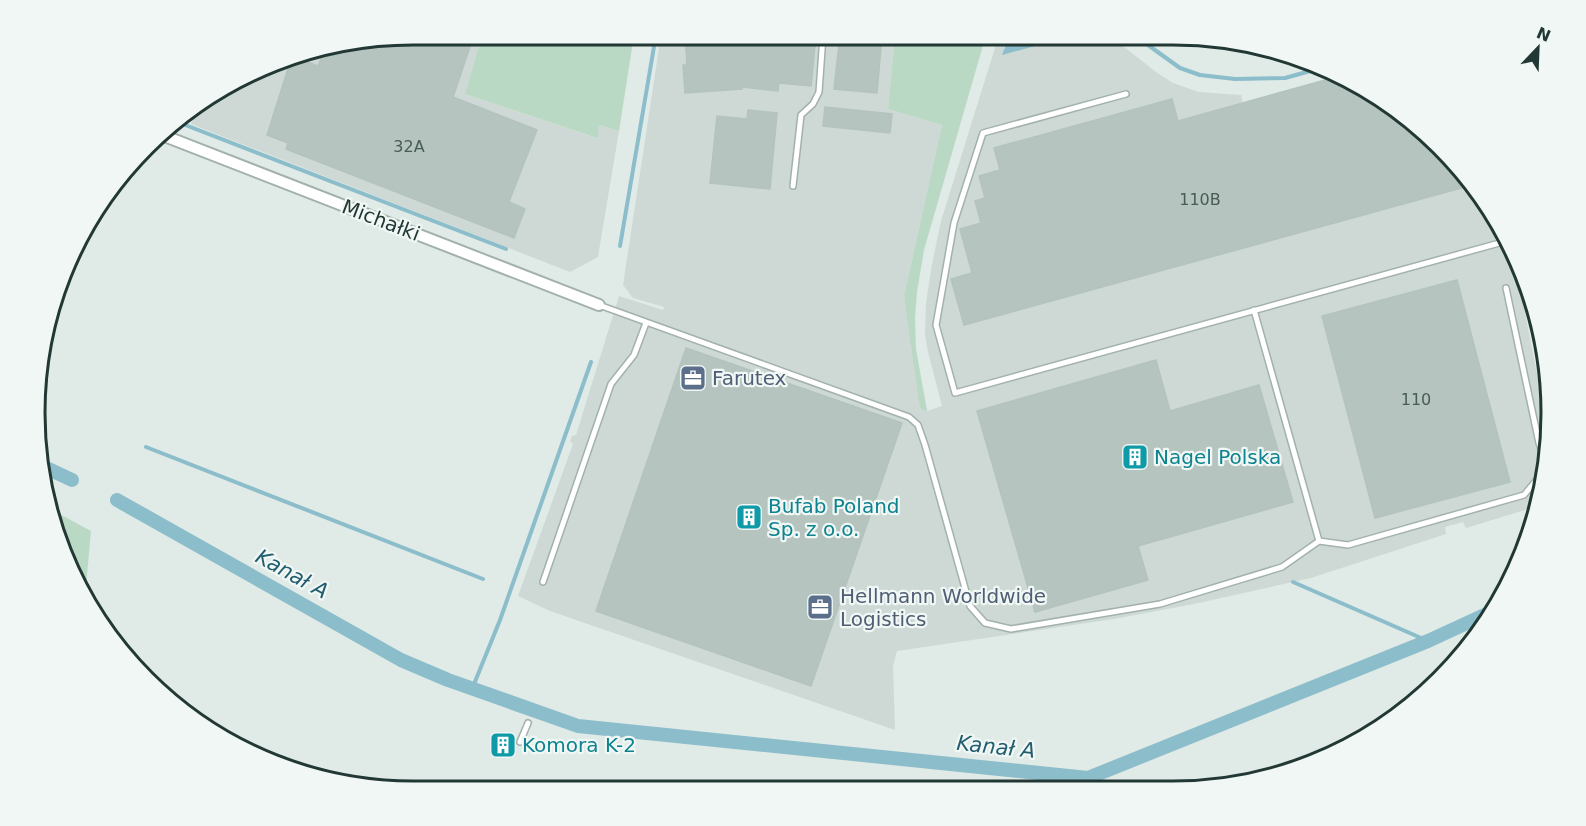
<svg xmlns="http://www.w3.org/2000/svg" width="1586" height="826" viewBox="0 0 1586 826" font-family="'DejaVu Sans',sans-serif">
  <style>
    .built { fill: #ced9d5 }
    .green { fill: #bad9c5 }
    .water { fill: #8bbdcb }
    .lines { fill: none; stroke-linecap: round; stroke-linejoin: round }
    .stream { stroke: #8bbdcb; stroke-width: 4 }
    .canal { stroke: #8bbdcb; stroke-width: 14 }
    .building { fill: #b5c4bf; stroke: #b3c3bd; stroke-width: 1.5 }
    .lane-casing { stroke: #a3b1ad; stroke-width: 8 }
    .street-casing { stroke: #a3b1ad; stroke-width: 14 }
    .lane { stroke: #fff; stroke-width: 5 }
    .street { stroke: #fff; stroke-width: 10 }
    .labels { text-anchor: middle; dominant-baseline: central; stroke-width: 4.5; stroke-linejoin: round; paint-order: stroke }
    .number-label { font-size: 16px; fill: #475b57 }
    .street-label { font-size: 20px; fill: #223834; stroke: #f0f7f4 }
    .service-label { font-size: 20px; fill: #4e5e75; stroke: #f0f7f4; text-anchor: start }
    .culture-label { font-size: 20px; fill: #0d838f; stroke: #f0f7f4; text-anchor: start }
    .water-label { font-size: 21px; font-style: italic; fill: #215d6f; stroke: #f0f7f4 }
    .rim { fill: none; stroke: #223834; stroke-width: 3 }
  </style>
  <rect width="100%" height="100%" fill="#e0eae6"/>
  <g class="built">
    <polygon points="413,35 482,35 465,94 596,138 599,125 619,131 598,257 570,272 191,124 198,105 291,55"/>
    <polygon points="661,35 895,35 888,109 942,125 904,296 927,411 942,406 928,352 925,335 926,303 932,264 941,221 999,35 1109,35 1156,72 1173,83 1199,92 1241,95 1243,103 1343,75 1458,164 1515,263 1550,439 1532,508 1466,528 1463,522 1445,527 1446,534 1311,578 1194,604 1114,619 897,651 893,666 895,730 550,611 518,596 573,444 570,441 572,436 576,435 619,296 663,310 664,307 633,298 623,285"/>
  </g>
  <g class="green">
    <polygon points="482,35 634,35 619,131 599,125 597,138 465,94"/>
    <polygon points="895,35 986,35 924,250 917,292 915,318 916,349 927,411 920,408 904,296 942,125 888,109"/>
    <polygon points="52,510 91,531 85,597 73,580"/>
  </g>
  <polygon class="water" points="1010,35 1075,35 1002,55"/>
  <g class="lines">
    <g class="stream">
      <polyline points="1134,35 1180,68 1200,75 1235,79 1285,78 1321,68"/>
      <polyline points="175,121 506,249"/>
      <polyline points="620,246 656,35"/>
      <polyline points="146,447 483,579"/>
      <polyline points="1293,582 1428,641"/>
      <polyline points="472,689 500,620 591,362"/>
    </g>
    <g class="canal">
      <polyline points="38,464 72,480"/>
      <polyline points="117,500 401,660 448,680 578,726 1088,778 1428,641 1491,612"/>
    </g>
  </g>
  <g class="building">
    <polygon points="413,34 474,35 453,97 537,130 509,202 525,209 514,238 286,149 288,143 267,135 292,56 318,66 325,49"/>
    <polygon points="685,35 816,35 811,86 779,83 778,91 742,87 742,89 685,93 683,65 687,65"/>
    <polygon points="840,35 882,35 877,93 834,89"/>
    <polygon points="1343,75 1458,164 1465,187 964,325 951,279 972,273 960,229 981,223 975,201 985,198 979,176 1000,170 994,148 1172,99 1178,121"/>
    <polygon points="825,107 892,114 890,133 823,126"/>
    <polygon points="748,110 777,113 770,189 710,183 717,116 747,119"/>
    <polygon points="1457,280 1510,482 1375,518 1322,316"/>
    <polygon points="686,348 902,423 811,686 596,611"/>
    <polygon points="1156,360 1170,411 1259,385 1293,502 1138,546 1148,580 1035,612 977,411"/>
    <polygon points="498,736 513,742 508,754 493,748"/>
  </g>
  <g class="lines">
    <defs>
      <g id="lane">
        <polyline points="1126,94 983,133 954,223 936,325 955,393 1503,242"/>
        <polyline points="793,186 801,115 813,104 819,92 823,35"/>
        <polyline points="1506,288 1539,443 1545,460"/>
        <polyline points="599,305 909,417 918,425 925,445 970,606 985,623 1011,629 1160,604 1282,567 1319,541 1348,545 1524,495 1540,476"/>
        <polyline points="1254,310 1319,541"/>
        <polyline points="543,582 611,384 634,355 646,323"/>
        <polyline points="520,742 528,723"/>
      </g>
      <polyline id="street" points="162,135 599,305"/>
    </defs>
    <use href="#lane" class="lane-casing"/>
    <use href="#street" class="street-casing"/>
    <use href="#lane" class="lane"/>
    <use href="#street" class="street"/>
  </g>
  <defs>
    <symbol id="office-square" viewBox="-11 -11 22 22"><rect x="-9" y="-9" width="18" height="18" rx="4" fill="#5c6f8a" stroke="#f0f7f4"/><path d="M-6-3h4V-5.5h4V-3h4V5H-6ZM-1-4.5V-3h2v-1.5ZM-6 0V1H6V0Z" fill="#fff"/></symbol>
    <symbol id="building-square" viewBox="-11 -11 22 22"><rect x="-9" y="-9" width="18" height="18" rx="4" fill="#0f9aa8" stroke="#f0f7f4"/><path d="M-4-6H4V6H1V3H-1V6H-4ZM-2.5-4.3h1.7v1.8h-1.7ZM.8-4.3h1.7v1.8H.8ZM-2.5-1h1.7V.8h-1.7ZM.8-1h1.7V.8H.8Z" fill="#fff"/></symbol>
  </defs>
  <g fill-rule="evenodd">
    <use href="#office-square" x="678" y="363" width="30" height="30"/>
    <use href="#building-square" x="1120" y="442" width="30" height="30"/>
    <use href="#building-square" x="734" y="502" width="30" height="30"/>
    <use href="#office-square" x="805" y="592" width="30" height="30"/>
    <use href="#building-square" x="488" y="730" width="30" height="30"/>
  </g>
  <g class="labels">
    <g class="number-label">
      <text x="409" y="146">32A</text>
      <text x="1200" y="199">110B</text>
      <text x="1416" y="399">110</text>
    </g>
    <g class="street-label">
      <text transform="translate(381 220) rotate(21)">Michałki</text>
    </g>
    <g class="service-label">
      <text x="712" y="378">Farutex</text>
      <text x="840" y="596">Hellmann Worldwide<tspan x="840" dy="23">Logistics</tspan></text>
    </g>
    <g class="culture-label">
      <text x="1154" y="457">Nagel Polska</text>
      <text x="768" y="506">Bufab Poland<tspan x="768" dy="23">Sp. z o.o.</tspan></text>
      <text x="522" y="745">Komora K-2</text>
    </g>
    <g class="water-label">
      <text transform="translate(292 574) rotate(29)">Kanał A</text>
      <text transform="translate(996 747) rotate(6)">Kanał A</text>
    </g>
  </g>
  <path d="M0 0H1586V826H0ZM413 45H1173A368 368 0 0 1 1541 413V413A368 368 0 0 1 1173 781H413A368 368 0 0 1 45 413V413A368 368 0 0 1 413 45Z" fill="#f0f7f4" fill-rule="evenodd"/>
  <path class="rim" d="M413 45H1173A368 368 0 0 1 1541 413V413A368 368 0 0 1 1173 781H413A368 368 0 0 1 45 413V413A368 368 0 0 1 413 45Z"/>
  <g transform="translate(1538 48) rotate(23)" stroke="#f0f7f4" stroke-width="4.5" paint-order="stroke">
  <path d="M0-4.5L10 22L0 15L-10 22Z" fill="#223834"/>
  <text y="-9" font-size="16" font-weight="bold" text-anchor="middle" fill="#223834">N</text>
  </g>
</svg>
